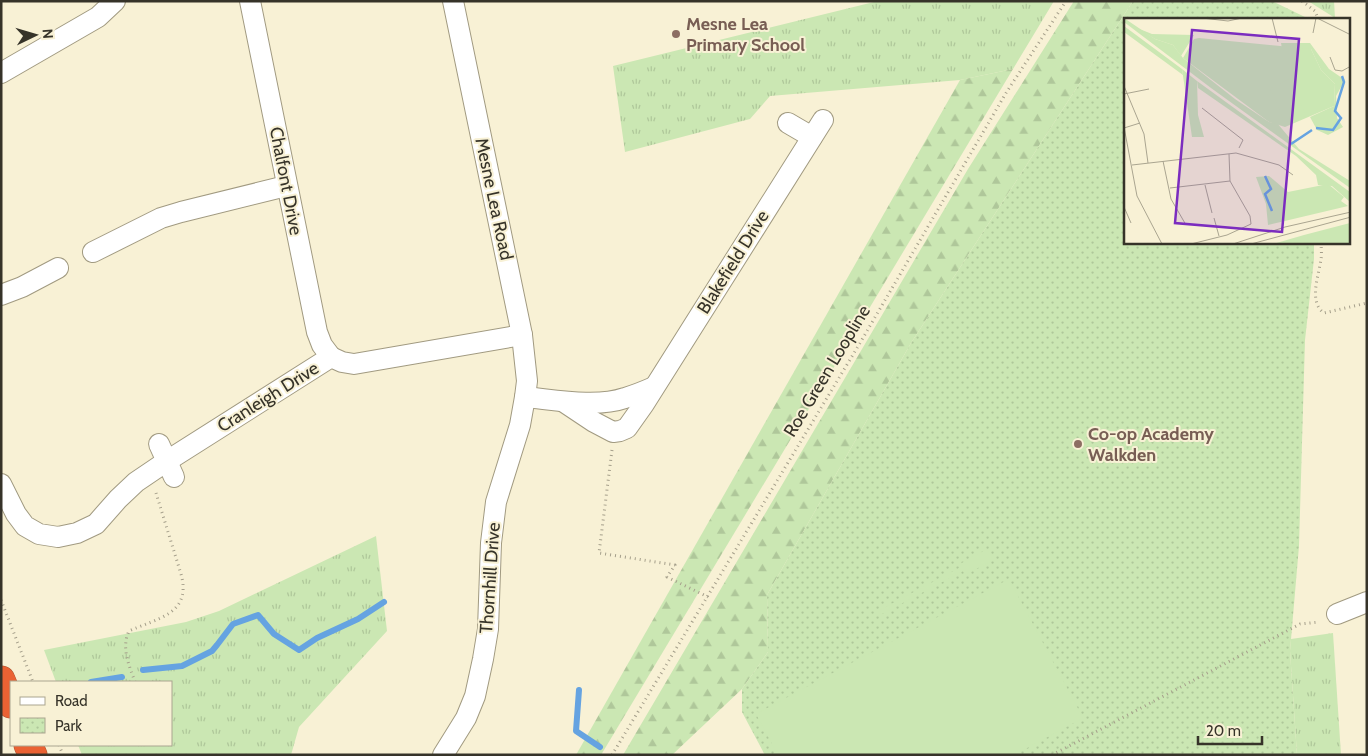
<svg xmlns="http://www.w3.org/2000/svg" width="1368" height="756" viewBox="0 0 1368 756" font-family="Cabin,sans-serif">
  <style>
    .grass { fill: url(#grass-tufts) }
    .forest { fill: url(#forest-firs) }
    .park { fill: url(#park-dots) }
    .garden { fill: #cbe7b3 }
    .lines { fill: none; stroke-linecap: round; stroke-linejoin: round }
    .stream { stroke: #65a3e1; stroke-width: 6 }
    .street-casing { stroke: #a19a81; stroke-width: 22 }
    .highway-casing { stroke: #ab5230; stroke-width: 29 }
    .path { stroke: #a59f8b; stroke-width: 3; stroke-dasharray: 1 4; stroke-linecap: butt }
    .street { stroke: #fff; stroke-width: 20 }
    .highway { stroke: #ea6233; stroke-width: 28 }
    .education-dot { fill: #8d6e63; stroke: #f8f1d5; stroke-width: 2 }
    .labels { text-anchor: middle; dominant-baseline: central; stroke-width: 4; stroke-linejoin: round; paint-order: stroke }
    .education-label { font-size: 18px; font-weight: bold; fill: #785e54; stroke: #f8f1d5; text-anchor: start }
    .street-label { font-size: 18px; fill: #363329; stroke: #f8f1d5 }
    .inset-river { fill: none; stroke: #65a3e1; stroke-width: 2.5 }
    .inset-road { fill: none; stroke: #aaa590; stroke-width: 1 }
    .view { fill: #7b2cbf; fill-opacity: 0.15; stroke: #7b2cbf; stroke-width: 2.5 }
    .inset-edge { fill: none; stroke: #363329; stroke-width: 2.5 }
  </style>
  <defs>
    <pattern id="grass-tufts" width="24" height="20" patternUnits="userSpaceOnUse" patternTransform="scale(1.25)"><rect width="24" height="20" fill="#cbe7b3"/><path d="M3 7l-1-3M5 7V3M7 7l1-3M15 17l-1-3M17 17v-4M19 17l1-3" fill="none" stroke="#afc79a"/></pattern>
    <pattern id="forest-firs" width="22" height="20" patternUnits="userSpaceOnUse" patternTransform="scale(1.25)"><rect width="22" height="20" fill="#cbe7b3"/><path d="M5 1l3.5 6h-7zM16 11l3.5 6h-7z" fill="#afc79a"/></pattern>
    <pattern id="park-dots" width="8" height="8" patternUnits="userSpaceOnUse" patternTransform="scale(1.25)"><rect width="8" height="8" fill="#cbe7b3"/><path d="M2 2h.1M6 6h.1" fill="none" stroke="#afc79a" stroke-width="1.8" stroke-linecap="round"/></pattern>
  </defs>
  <rect width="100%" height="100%" fill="#f8f1d5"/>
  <g class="grass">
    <polygon points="878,1 1054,1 1013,69 960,80 770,96 750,119 625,152 613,66"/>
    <polygon points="1308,1 1334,1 1335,18"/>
    <polygon points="376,536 387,631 299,727 291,755 82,755 78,745 171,745 171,682 56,682 44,650 186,622 219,611"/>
    <polygon points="1333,633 1341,755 1297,755 1290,651 1291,639"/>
  </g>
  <g class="forest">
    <polygon points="1074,1 1133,1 911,343 767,595 768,652 742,689 672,755 623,755 968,169"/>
    <polygon points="1013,69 601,755 576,755 960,80"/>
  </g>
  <polygon class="park" points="1133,1 1272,1 1305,17 1306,19 1126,19 1126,242 1314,243 1314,259 1305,340 1299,546 1290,651 1297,755 765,755 742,712 742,689 768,652 767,595 911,343"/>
  <g class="garden">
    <polygon points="987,549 993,560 965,575 963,571 880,615 878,611 961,567 960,564"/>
    <polygon points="1009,579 1083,718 1014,755 778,755 756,714"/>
  </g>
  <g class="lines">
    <g class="stream">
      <polyline points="143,670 182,666 212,651 217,645 233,624 258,615 274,634 299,650 317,638 358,619 384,602"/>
      <polyline points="91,682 122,677"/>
      <polyline points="579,690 576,731 600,747"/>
    </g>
    <defs>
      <g id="street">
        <polyline points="250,1 317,332 322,345 331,357"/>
        <polyline points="1,73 98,17 115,1"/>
        <polyline points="788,123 812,137"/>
        <polyline points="93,252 161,218 181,212 286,186"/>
        <polyline points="1,295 22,287 58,268"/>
        <path d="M525 397C556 400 596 408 625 398 635 395 645 391 654 387"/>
        <polyline points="564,402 594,422 613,432 620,431 627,428 644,404 823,120"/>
        <polyline points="159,444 174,477"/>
        <polyline points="1,484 16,514 25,526 39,534 58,537 77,533 96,524 118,499 136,482 167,461 331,357 342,362 354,364 522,335"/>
        <polyline points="1337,614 1367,602"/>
        <polyline points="443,755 466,718 475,696 483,659 488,629 491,543 496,502 520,425 525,397 527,381 522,335 453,1"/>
      </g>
      <g id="highway">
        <polyline points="1,680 11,704"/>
        <polyline points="28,745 33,755"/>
      </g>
    </defs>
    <use href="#street" class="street-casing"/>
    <use href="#highway" class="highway-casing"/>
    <g class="path">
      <polyline points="1302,1 1315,11 1318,19"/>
      <path d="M1321 242C1321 248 1322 254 1321 259 1319 275 1308 302 1324 313L1367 303"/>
      <polyline points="612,450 599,553 675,565 667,577 708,597"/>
      <polyline points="1,600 33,682"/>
      <path d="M135 682C129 665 121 648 129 631 158 618 192 614 181 574L156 493"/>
      <polyline points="59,745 63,755"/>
      <polyline points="612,755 860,343 1006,93 1066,1"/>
      <polyline points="1052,755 1300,624 1319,622"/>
    </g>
    <use href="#street" class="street"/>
    <use href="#highway" class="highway"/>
  </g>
  <g class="education-dot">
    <circle cx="676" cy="34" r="5"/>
    <circle cx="1078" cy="444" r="5"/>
  </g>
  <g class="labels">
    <g class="education-label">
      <text x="686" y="24">Mesne Lea<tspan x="686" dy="21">Primary School</tspan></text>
      <text x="1088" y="434">Co-op Academy<tspan x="1088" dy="21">Walkden</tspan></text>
    </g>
    <g class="street-label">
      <text transform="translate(286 181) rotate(79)">Chalfont Drive</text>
      <text transform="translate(494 199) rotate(78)">Mesne Lea Road</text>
      <text transform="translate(733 262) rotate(-58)">Blakefield Drive</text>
      <text transform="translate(827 371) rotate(-59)">Roe Green Loopline</text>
      <text transform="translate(268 397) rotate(-32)">Cranleigh Drive</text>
      <text transform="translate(490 578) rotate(-86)">Thornhill Drive</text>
    </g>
  </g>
  <g transform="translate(1124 18)">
    <rect width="226" height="226" fill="#f8f1d5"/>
    <path d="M13 10 28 16 70 17 57 38 49 27 31 21ZM157 25H186L205 51 221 62 212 78 213 100 219 109 204 117 193 112 186 99 210 88 211 66 197 52 187 31H158ZM58 51 73 63 74 97 80 119H68ZM145 158 164 174 204 166 220 179 217 183 224 188 144 207 142 186 132 159ZM226 205V226H149L180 217Z" fill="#cbe7b3"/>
    <path d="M0 0 31 21 49 27 59 40 111 81 145 104 153 105 175 131 226 163V170L87 70 0 4ZM0 8 58 51 59 57 0 14ZM73 63 226 174V184L208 168 194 167 192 157 172 138 74 70Z" fill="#cbe7b3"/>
    <path d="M75 20 187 31 197 52 211 66 210 88 161 109 145 104 59 40 70 21Z" fill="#cbe7b3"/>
    <path d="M166 61 182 98 162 107 146 70Z" fill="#cbe7b3"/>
    <path class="inset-river" d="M192 110 209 112 217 100 211 93 220 64 218 58M167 126 188 112M141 158 147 171 141 176 148 193"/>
    <path class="inset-road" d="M78 0 104 3 118 0M148 0 154 24M193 0 227 17M189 15 192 0M206 39 211 52 218 53 227 48M0 68 20 116 24 145M0 76 25 71M78 90 119 122 115 130M0 109 13 178 38 226M0 110 16 105M39 143 47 181 62 207M8 147 112 135 155 147 169 157M81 167 88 195M46 170 106 163M0 189 7 205M90 200 95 218M67 226 103 217 127 206 126 198 106 163 105 136M109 226 161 209 227 194M127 226 227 199"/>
    <path class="view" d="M68 12 175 21 158 214 51 205Z"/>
    <rect width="226" height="226" class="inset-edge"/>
  </g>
  <rect width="1368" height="756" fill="none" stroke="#363329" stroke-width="5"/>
  <rect x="10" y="681" width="162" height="65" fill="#f8f1d5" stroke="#aaa590"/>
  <rect x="20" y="697" width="25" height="8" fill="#ffffff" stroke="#aaa590"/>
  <text x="55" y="706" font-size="15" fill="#363329">Road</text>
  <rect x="20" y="718" width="25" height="15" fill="url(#park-dots)" stroke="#aaa590"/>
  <text x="55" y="731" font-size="15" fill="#363329">Park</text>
  <g transform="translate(35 35) rotate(85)" stroke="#f8f1d5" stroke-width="4" paint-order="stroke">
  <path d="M0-4L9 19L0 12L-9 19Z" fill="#363329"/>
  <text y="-8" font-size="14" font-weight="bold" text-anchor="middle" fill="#363329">N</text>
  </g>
  <path d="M1198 736v8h64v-8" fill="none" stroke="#363329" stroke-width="2.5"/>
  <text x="1206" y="736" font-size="15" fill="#363329" stroke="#f8f1d5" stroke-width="4" paint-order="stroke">20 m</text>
</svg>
